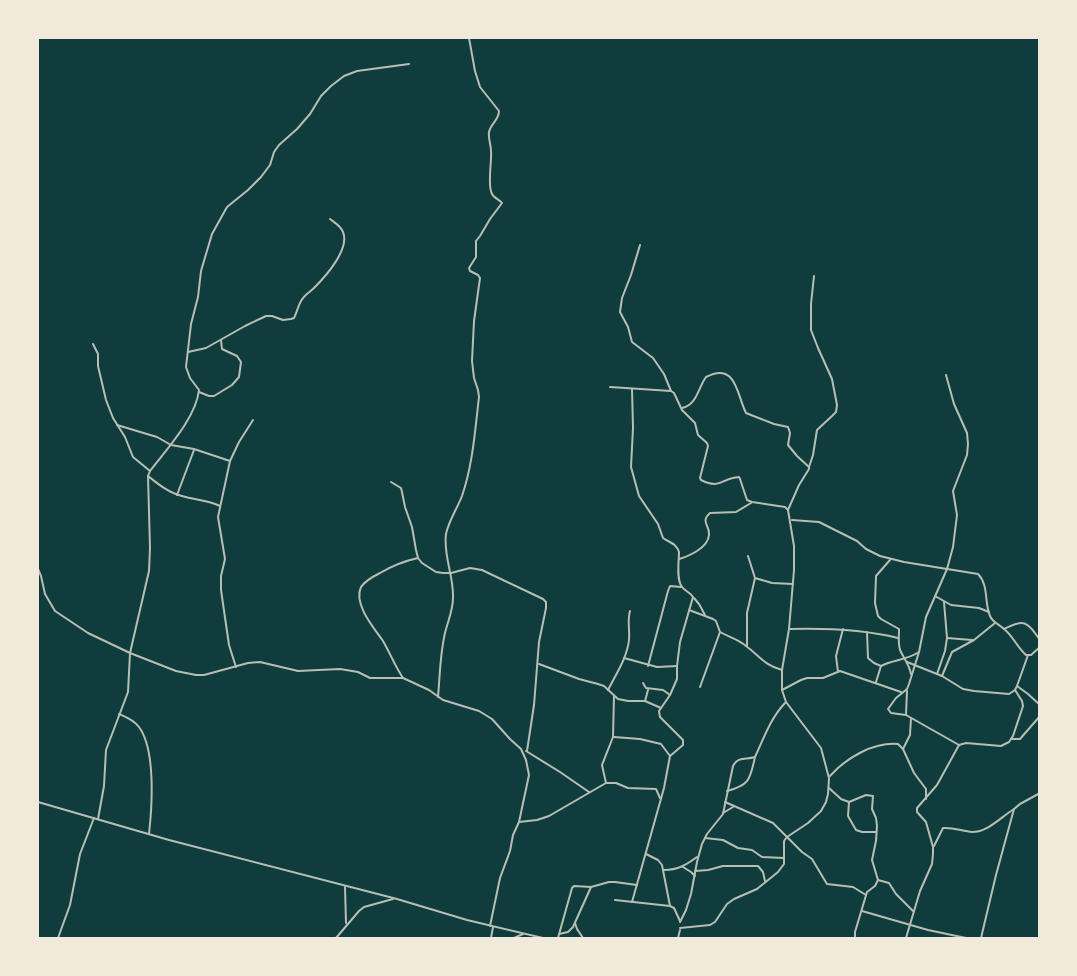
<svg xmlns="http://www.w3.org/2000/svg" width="1077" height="976" viewBox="0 0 1077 976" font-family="Manrope,sans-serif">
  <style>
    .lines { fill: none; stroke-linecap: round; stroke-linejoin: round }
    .minor { stroke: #b8beb3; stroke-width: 2 }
  </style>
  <rect width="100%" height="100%" fill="#0f3d3e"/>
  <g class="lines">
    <g class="minor">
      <polyline points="640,245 631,275 622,298 620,312 628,327 632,342 653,358 664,374 671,391"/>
      <polyline points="93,344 98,354 98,366 106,400 113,418 125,437 133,457 150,471"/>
      <path d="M188 352 206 348 245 326 266 316H272L283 320 291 319 294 318C297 312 298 306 301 301 304 295 310 292 314 288 326 276 350 249 343 232 341 226 335 223 330 219"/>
      <polyline points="946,375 954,404 967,433 968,444 967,455 953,491 957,515 953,547 947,569 926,617 919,652 909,684 907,689 896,698 888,709 891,713 906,715 959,745"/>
      <path d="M610 387 671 391 674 393 682 410 695 423 698 435 707 443 708 446 700 478 701 480C721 490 721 478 739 477L740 479 747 500 752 502 785 507 788 510 794 546V570L789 629 782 670V690L786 702 821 748 829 778 828 794 826 802 821 811 808 823 787 837 784 841V864L778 872 757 889 734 899 727 904 715 922 710 925 680 928"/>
      <path d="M632 389 633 428 631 467 639 496 658 524 663 538C670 543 676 543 679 552 679 560 676 580 682 587 685 591 690 592 693 597L680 642 677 666V679L670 695 659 711 660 717 683 740V745L670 756 664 788 632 902"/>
      <polyline points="199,392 209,396 214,396 232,385 239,377 241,362 237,356 222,349 221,340"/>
      <path d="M682 408C697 405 698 388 706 377 736 361 737 395 746 413L774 424 788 427 790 433 788 445 797 456 809 467V469L799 485 788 510"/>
      <polyline points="117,425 157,437 171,445 194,449 230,461"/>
      <polyline points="809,467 813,455 817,430 832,416 836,412 837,405 832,379 818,348 811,330 811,304 814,276"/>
      <path d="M148 476C158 484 169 493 182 496 195 500 208 500 220 506"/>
      <polyline points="391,482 401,488 402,492 405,507 412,527 416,550 418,558 422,563 436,572 443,573 451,573 470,568 482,570 543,599 546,602 546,608 539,642 534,705 527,751"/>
      <polyline points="177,495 194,450"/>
      <path d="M792 520 819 522 857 541 866 549 880 556 904 562 978 574C989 585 984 602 990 616 993 623 999 624 1004 629 1013 636 1017 647 1026 655H1031L1040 647"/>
      <polyline points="748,556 755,578 772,583 793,584"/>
      <path d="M679 559C689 556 708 548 709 535 710 525 700 522 710 513L736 512 751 503"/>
      <path d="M890 560 876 576 875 603 878 616 881 619 899 629C899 636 898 643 900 650 904 659 909 664 911 674"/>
      <polyline points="38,569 41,576 45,594 55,611 88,633 130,653 176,671 196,675 204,675 248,663 260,662 298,671 340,669 358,672 370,678 403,678 429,690 443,700 479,711 492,719 510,739 521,749 526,760 529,775 519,822 513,835 510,851 500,878 490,926"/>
      <polyline points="935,596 951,605 979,608 989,612"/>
      <polyline points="694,598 699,604 705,615"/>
      <path d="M689 610 713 619 716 621 720 632C729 637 738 639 746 646 761 657 764 665 782 670"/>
      <path d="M789 629C826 628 862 629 898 638"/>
      <path d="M1004 629C1025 618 1027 622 1040 640"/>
      <polyline points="867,632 868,658 874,663 881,666"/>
      <polyline points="947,638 972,640"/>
      <polyline points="747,646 747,613 755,578"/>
      <polyline points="624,658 657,667 677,666"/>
      <polyline points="907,662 942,676 963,689 974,691 1009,694 1015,690 1017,686 1028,655"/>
      <polyline points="539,664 579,679 598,684 604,686 618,699 628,701 645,701 661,708"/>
      <polyline points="648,666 668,591 670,586 681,587"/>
      <polyline points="236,667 229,645 221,590 221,576 225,559 218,517 230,461 239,442 253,420"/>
      <polyline points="838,672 836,656 843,629"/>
      <polyline points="937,674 945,651 947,638 944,602"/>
      <polyline points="942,676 952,652 974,640 995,623"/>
      <path d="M403 678C395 666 390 653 383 641 374 628 353 604 361 587 365 581 374 576 380 573 392 566 404 561 418 558"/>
      <path d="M876 682 881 666C894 659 905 661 919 652"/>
      <polyline points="643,683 646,688 663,690 670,695"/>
      <polyline points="1017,686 1028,694 1040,705"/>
      <polyline points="700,687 720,632"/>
      <path d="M608 690C616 674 627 658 629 640 630 630 627 621 630 611"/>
      <polyline points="782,690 801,680 807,678 823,678 840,671 901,692"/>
      <path d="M438 697C440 675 440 654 445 633 448 621 453 610 453 598 454 576 443 556 446 534 449 520 457 509 462 496 473 464 475 430 479 397L478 390 474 378 472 361 474 321 480 278 478 275 470 271 469 268 476 257V241L480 236 490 219 502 203C500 200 494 198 492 194 487 185 492 162 491 151 491 145 488 138 489 132 491 123 499 120 499 111L480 87 475 71 469 38"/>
      <polyline points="645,701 648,690"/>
      <path d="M119 714C126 717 134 720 139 727 156 750 152 807 149 834"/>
      <polyline points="906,715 907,691"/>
      <polyline points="614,737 640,739 661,744 670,756"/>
      <polyline points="1011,739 1020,739 1040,716"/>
      <polyline points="903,749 910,735 911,718"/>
      <polyline points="526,751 560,772 589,792"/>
      <path d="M830 776C846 758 873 742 898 744L903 749 914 773 926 789V799"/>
      <polyline points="606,783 602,765 613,737 614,696"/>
      <polyline points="829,788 841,799 849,802 848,816 856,830 862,832 876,832"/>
      <path d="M727 791C750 785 750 779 755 757"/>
      <polyline points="38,802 169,840 397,899 467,920 543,938"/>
      <polyline points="725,802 773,823 802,852 812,859 827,884 853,887 866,895"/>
      <polyline points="849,802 866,795 873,796 872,809 876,818 877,826 876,841 872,860 878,880 875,886 867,892 855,932 855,938"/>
      <polyline points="723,813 733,807"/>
      <path d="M98 819 104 786 106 750 128 692 130 653 149 571 150 548 148 476 150 471C166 450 196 418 199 390L190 378 186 367 191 324 198 297 201 271 212 234 227 207 248 190 261 177 270 165 274 152 279 145 297 129 310 114 321 96 331 86 344 76 357 71 409 64"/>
      <polyline points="519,822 537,820 549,816 606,783 616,783 628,788 656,789 660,798"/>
      <polyline points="705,838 723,840 738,848 752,850 762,857 784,858"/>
      <path d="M934 846 943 828C953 827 962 831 972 832 988 832 1001 817 1014 809"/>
      <polyline points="646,854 658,860 662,865 670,906"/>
      <polyline points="683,867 691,872 695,876"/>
      <path d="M664 870C678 870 686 865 697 857"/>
      <polyline points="695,871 708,870 723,866 758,866 763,872 765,881"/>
      <polyline points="878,880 889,883 896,894 913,911"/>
      <polyline points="345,887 346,923"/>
      <polyline points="615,900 670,906 674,908 680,921"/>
      <polyline points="862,911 928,930 966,938"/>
      <path d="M680 922 686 910 691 894 697 862 702 844 707 834 723 814 733 766C738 756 746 760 755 757 764 738 770 719 785 703"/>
      <polyline points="575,923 577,929 583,938"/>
      <polyline points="559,934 568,932 573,927 591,887"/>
      <polyline points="58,938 70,905 80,854 94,818"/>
      <polyline points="336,938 359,911 364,907 393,899"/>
      <polyline points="491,938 493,927"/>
      <polyline points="514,938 523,934"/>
      <polyline points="558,938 572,888 574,886 591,887 609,882 615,882 637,885"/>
      <polyline points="678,938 680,930"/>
      <polyline points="906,938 920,891 932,864 933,854 933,847 926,822 917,812 917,808 937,785 959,745 966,743 1001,746 1009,742 1013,736 1023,706 1022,701 1015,690"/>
      <polyline points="981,938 996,875 1014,809 1020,804 1040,793"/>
    </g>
  </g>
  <rect width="1077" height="976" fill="none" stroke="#f1e9da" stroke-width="78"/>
</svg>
